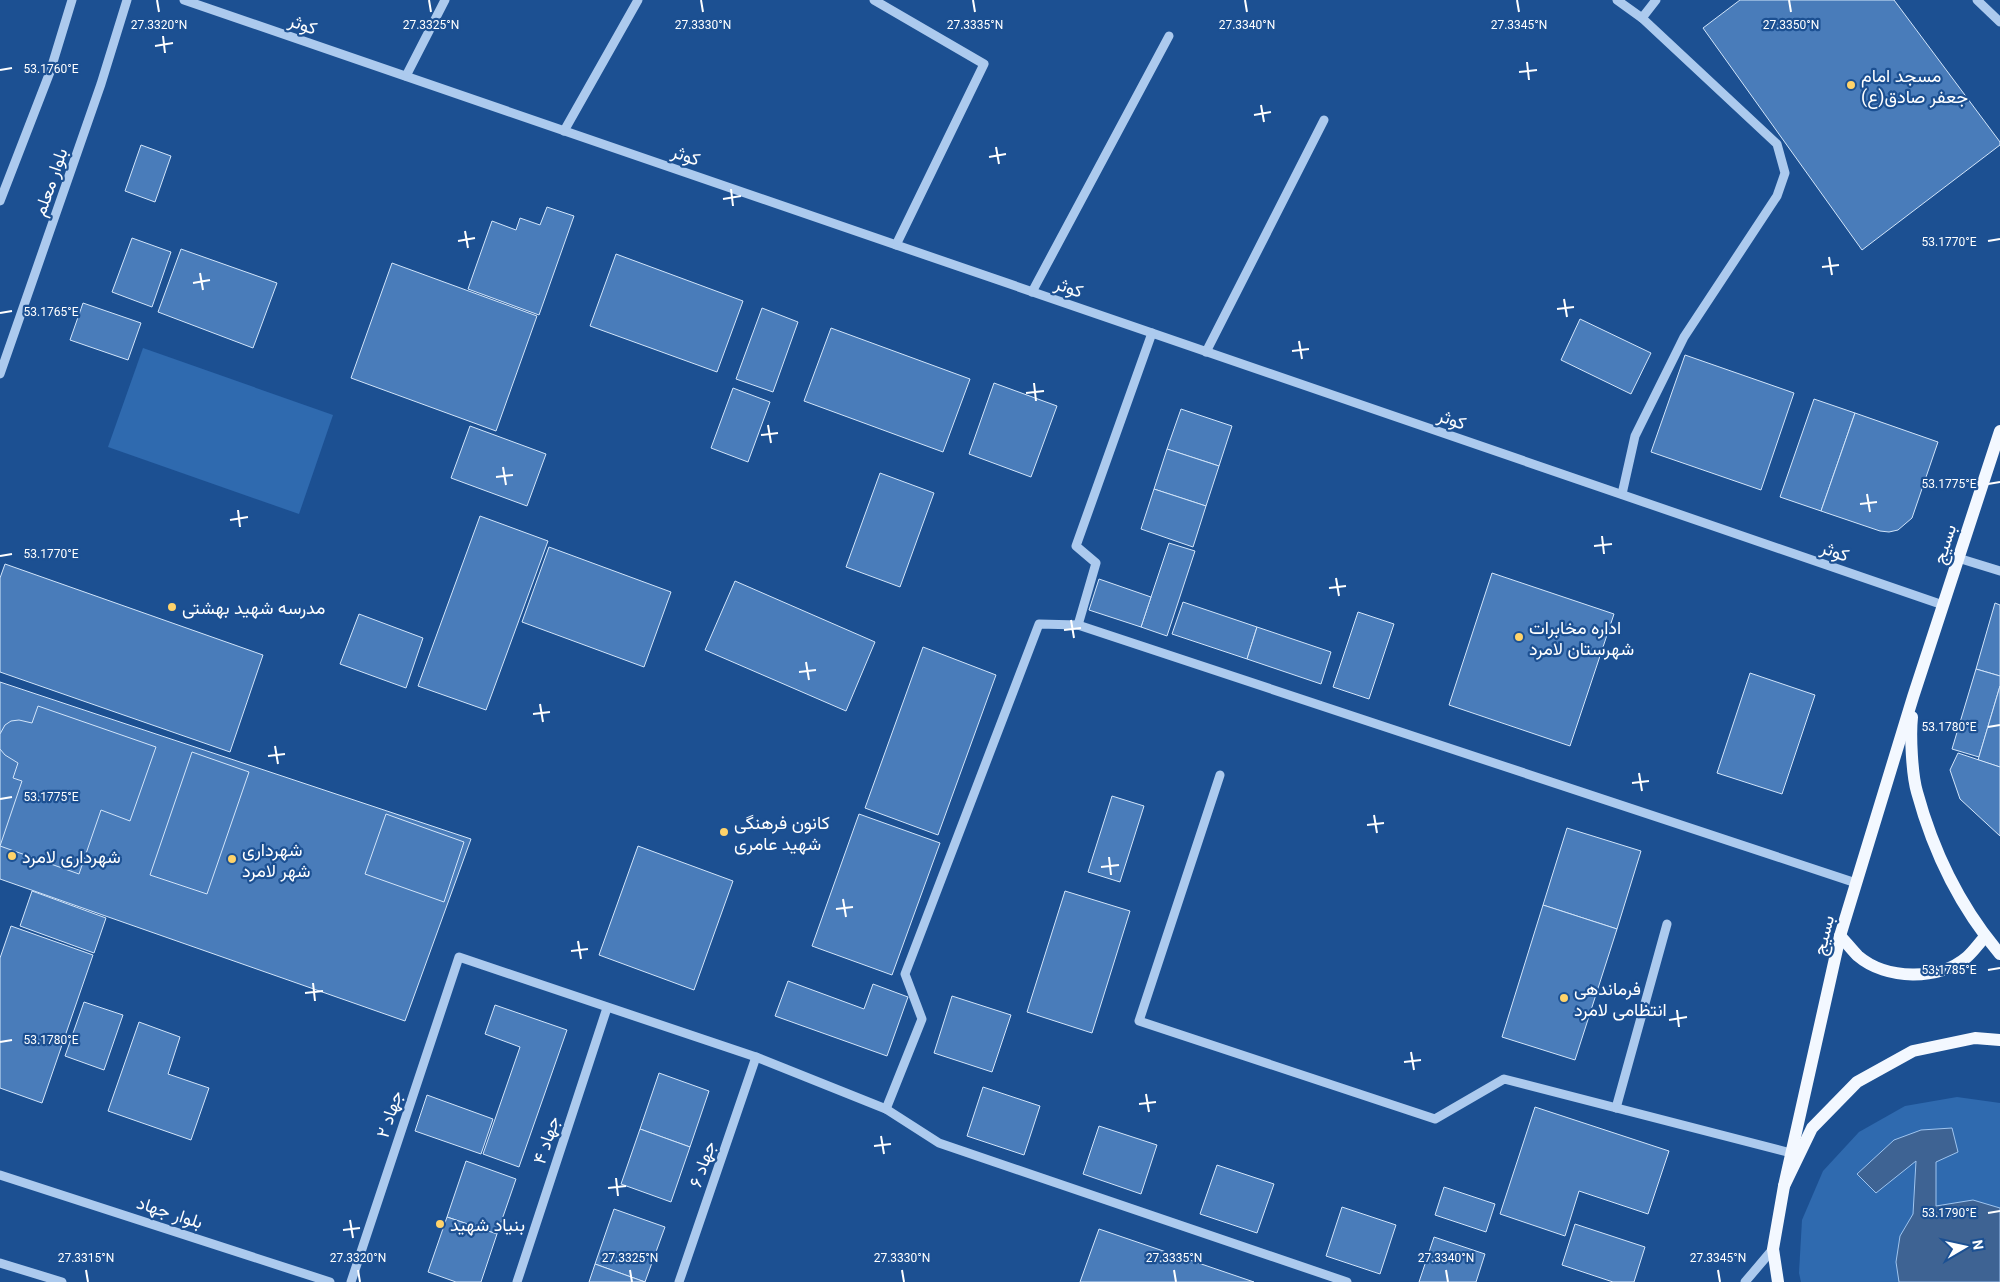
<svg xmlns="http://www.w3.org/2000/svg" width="2000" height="1282" viewBox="0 0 2000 1282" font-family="Roboto,Vazirmatn,sans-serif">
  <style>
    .green { fill: #2f6aaf }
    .water { fill: #3e6393; stroke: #9fc5f0 }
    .building { fill: #497cba; stroke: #d2e5fa }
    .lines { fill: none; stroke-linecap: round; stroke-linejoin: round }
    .minor { stroke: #accaee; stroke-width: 9 }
    .major { stroke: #f3f8ff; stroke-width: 12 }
    .ticks { fill: none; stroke: #fff; stroke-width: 2 }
    .poi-dot { fill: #ffd36a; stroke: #1c5092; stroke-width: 2 }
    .labels { text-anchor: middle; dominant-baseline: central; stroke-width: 4.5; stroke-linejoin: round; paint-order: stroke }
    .street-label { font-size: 18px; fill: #fff; stroke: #1c5092 }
    .poi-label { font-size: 18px; fill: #fff; stroke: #1c5092; text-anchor: start }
    .ticks-label { font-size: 12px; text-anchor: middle; fill: #fff; stroke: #1c5092; stroke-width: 4.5; stroke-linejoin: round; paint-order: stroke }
  </style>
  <rect width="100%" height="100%" fill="#1c5092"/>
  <g class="green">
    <polygon points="143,348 333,415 299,514 108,447"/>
    <polygon points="1957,1097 2000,1103 2000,1282 1801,1282 1799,1273 1802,1220 1823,1171 1859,1132 1905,1106"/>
  </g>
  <polygon class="water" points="1952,1128 1958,1152 1936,1162 1936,1206 1973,1200 2000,1208 2000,1282 1899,1282 1896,1262 1900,1236 1913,1214 1916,1161 1876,1193 1857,1174 1894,1140 1921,1130"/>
  <g class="building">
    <polygon points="1740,0 1894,0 2000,142 2000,145 1862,250 1703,28"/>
    <polygon points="141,145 171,156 155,202 125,191"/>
    <polygon points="547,207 574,216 539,315 468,289 492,221 516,230 520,218 540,225"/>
    <polygon points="132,238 171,252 152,307 112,292"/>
    <polygon points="181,249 277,283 253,348 158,312"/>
    <polygon points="616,254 743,301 717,372 590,326"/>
    <polygon points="392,263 537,316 496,431 351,378"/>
    <polygon points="83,303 141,323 128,360 70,340"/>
    <polygon points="762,308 798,322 773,392 736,379"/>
    <polygon points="1580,319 1651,353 1631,394 1561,360"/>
    <polygon points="831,328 970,379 943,452 804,401"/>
    <polygon points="1685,355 1794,393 1761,490 1651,452"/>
    <polygon points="994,383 1057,406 1031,477 969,454"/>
    <polygon points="733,388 770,402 748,462 711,448"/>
    <polygon points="1814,399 1855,413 1821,511 1780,497"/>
    <polygon points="1181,409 1232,426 1219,466 1167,449"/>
    <polygon points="1855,413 1938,442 1912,518 1898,530 1889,532 1880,531 1821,511"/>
    <polygon points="470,426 546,454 527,506 451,478"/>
    <polygon points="1167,449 1219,466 1206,506 1154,489"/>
    <polygon points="880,473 934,493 900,587 846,567"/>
    <polygon points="1154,489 1206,506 1193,547 1141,529"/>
    <polygon points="480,516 548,541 486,710 418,686"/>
    <polygon points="1169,543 1195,551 1167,636 1141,627"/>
    <polygon points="549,547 671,592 644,667 522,622"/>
    <polygon points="5,564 263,655 230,752 0,672 0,578"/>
    <polygon points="1492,573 1614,614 1570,746 1449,705"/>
    <polygon points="1099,579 1151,597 1141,627 1089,610"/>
    <polygon points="735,581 875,642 846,711 705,650"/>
    <polygon points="1183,602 1257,627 1247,659 1172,634"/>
    <polygon points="1995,603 2000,605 2000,676 1976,669"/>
    <polygon points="1358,612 1394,624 1369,699 1333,687"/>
    <polygon points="359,614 423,638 406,688 340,664"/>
    <polygon points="1257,627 1331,652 1321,684 1247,659"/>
    <polygon points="923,647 996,675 938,835 865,808"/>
    <polygon points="1976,669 2000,676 2000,686 1979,757 1952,749"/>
    <polygon points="1750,673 1815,695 1782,794 1717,773"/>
    <polygon points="0,682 471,839 405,1021 0,879"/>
    <polygon points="2000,686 2000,767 1978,760"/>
    <polygon points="38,706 156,747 130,821 101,810 79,874 0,846 22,781 13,778 18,763 5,755 0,749 0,734 5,725 11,721 19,720 32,723"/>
    <polygon points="192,752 249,772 207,894 150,875"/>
    <polygon points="1958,753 2000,767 2000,836 1960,799 1950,770"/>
    <polygon points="1112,796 1144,806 1120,882 1088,872"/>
    <polygon points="386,814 464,842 444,902 365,874"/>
    <polygon points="859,814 940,843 892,975 812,946"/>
    <polygon points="1567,828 1641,851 1617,929 1543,905"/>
    <polygon points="638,846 733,881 694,990 599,955"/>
    <polygon points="32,891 106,918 94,953 20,926"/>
    <polygon points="1065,891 1130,911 1092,1033 1027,1012"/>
    <polygon points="1543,905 1617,929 1575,1060 1502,1037"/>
    <polygon points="11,926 93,955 42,1103 0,1088 0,958"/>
    <polygon points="788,981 864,1009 873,984 908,997 887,1056 775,1016"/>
    <polygon points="952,996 1011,1015 992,1072 934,1053"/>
    <polygon points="84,1002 123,1015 104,1070 65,1056"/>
    <polygon points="495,1005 567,1030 519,1167 483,1154 520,1047 485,1034"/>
    <polygon points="139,1022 180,1037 168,1074 209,1088 191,1140 108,1111"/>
    <polygon points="659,1073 709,1091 690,1147 640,1129"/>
    <polygon points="983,1087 1040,1106 1024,1155 967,1136"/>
    <polygon points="427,1095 493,1119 481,1154 415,1131"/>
    <polygon points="1535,1107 1669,1151 1648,1214 1579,1191 1565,1236 1500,1214"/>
    <polygon points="1099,1126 1157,1145 1141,1194 1083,1174"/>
    <polygon points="640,1129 690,1147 671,1202 621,1184"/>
    <polygon points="466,1161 516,1179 497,1234 447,1217"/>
    <polygon points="1217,1165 1274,1184 1257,1233 1200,1214"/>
    <polygon points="1444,1187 1495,1204 1486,1232 1435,1215"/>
    <polygon points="1342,1207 1396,1225 1380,1274 1326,1256"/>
    <polygon points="614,1209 665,1227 645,1282 595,1264"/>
    <polygon points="447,1217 497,1234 481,1282 456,1282 428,1272"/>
    <polygon points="1575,1224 1645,1247 1634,1282 1613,1282 1562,1265"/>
    <polygon points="1099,1229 1254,1282 1080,1282"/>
    <polygon points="1434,1237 1485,1254 1476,1282 1419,1282"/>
    <polygon points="595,1264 645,1282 589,1282"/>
  </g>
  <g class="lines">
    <g class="minor">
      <polyline points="184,0 1943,605"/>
      <polyline points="874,0 984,64 896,245"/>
      <polyline points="1617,0 1642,18 1656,0"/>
      <polyline points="1977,0 2000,22"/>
      <polyline points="406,76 445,0"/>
      <polyline points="564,131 638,0"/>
      <polyline points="0,201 50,72 72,0"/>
      <polyline points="1032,292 1169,36"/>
      <polyline points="1206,352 1324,120"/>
      <polyline points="0,374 101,84 127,0"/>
      <polyline points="1622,494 1635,436 1684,337 1777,196 1785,173 1777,144 1642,18"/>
      <polyline points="1958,558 2000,571"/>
      <polyline points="1078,625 1856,883"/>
      <polyline points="1220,775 1139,1021 1435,1119 1504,1079 1791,1153"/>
      <polyline points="1616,1108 1667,924"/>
      <polyline points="886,1109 922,1019 905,974 1039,624 1078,625 1096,563 1076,546 1152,333"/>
      <polyline points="0,1175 330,1282"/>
      <polyline points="0,1263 62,1282"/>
      <polyline points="351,1282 459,957 756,1057 886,1109 939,1143 1347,1282"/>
      <polyline points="517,1282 607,1008"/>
      <polyline points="679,1282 756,1057"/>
      <polyline points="1745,1282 1773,1249"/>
    </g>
    <g class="major">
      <path d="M1912 717C1910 735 1912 775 1917 792 1933 851 1961 908 2000 954"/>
      <path d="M1840 936C1846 942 1852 950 1858 956 1886 980 1939 981 1967 957 1974 951 1979 943 1985 937"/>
      <polyline points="1784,1186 1840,936 1913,697 2000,431"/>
      <polyline points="1778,1282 1773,1249 1784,1186 1812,1128 1857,1082 1913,1051 1975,1038 2000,1040"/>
    </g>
  </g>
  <path class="ticks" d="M157 0 159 12M429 0 431 12M701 0 703 12M973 0 975 12M1245 0 1247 12M1517 0 1519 12M1789 0 1791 12M163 36 165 53M155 46 173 43M1527 62 1529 80M0 70 12 68M1519 72 1537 70M1261 105 1264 122M1254 115 1271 112M996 147 999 164M989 157 1006 154M731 189 733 206M723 199 741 196M465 231 468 248M458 241 475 238M1988 241 2000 239M1829 257 1832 275M1822 267 1839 265M200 273 203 290M193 283 210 280M1564 299 1567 317M1557 309 1574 307M0 313 12 311M1299 341 1302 359M1292 351 1309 349M1034 383 1036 401M1026 393 1044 391M768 425 771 443M761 435 778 433M503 467 506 485M496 477 513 475M1988 484 2000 482M1867 494 1870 512M1860 504 1877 502M238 510 240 527M230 520 248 517M1602 536 1604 554M1594 546 1612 544M0 556 12 554M1336 578 1339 596M1329 588 1346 586M1071 620 1074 638M1064 630 1081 628M806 662 809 680M799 672 816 670M540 704 543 722M533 714 550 712M1988 727 2000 725M275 746 278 764M268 756 285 754M1639 773 1642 791M1632 783 1649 781M0 799 12 797M1374 815 1377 833M1367 825 1384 823M1109 857 1111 875M1101 867 1119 865M843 899 846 917M836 909 853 907M578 941 581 959M571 951 588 949M1988 970 2000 968M313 983 315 1001M305 993 323 991M1677 1010 1679 1027M1669 1020 1687 1017M0 1042 12 1040M1411 1052 1414 1070M1404 1062 1421 1060M1146 1094 1149 1112M1139 1104 1156 1102M881 1136 884 1154M874 1146 891 1144M616 1178 618 1196M608 1188 626 1186M1988 1213 2000 1211M350 1220 353 1238M343 1230 360 1228M86 1270 88 1282M358 1270 360 1282M630 1270 632 1282M902 1270 904 1282M1174 1270 1176 1282M1446 1270 1448 1282M1718 1270 1720 1282"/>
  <g class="poi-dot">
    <circle cx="1851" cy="85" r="5"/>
    <circle cx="172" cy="607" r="5"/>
    <circle cx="1519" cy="637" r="5"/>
    <circle cx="724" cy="832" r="5"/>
    <circle cx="12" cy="856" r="5"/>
    <circle cx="232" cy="859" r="5"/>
    <circle cx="1564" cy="998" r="5"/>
    <circle cx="440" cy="1224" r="5"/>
  </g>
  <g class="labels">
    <g class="street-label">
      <text transform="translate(303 24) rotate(19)">کوثر</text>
      <text transform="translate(686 155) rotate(19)">کوثر</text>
      <text transform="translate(50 182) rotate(-71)">بلوار معلم</text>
      <text transform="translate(1069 287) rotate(19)">کوثر</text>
      <text transform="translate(1452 419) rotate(19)">کوثر</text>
      <text transform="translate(1944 544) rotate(-72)">بسیج</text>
      <text transform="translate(1835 551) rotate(19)">کوثر</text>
      <text transform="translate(1823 935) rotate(-76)">بسیج</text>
      <text transform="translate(389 1114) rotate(-72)">جهاد ۲</text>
      <text transform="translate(546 1140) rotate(-72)">جهاد ۴</text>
      <text transform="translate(702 1164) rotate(-71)">جهاد ۶</text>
      <text transform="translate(170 1212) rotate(18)">بلوار جهاد</text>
    </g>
    <g class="poi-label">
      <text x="1861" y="75">مسجد امام<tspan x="1861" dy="21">جعفر صادق(ع)</tspan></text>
      <text x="182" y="607">مدرسه شهید بهشتی</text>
      <text x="1529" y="627">اداره مخابرات<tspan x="1529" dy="21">شهرستان لامرد</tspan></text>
      <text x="734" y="822">کانون فرهنگی<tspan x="734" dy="21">شهید عامری</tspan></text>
      <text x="242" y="849">شهرداری<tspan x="242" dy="21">شهر لامرد</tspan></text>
      <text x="22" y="856">شهرداری لامرد</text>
      <text x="1574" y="988">فرماندهی<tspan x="1574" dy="21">انتظامی لامرد</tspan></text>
      <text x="450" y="1224">بنیاد شهید</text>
    </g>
  </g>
  <g class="ticks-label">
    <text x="431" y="29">27.3325°N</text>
    <text x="703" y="29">27.3330°N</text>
    <text x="975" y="29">27.3335°N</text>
    <text x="1247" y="29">27.3340°N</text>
    <text x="159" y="29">27.3320°N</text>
    <text x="1519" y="29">27.3345°N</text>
    <text x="1791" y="29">27.3350°N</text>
    <text x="51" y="73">53.1760°E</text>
    <text x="1949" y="246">53.1770°E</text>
    <text x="51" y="316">53.1765°E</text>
    <text x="1949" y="488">53.1775°E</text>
    <text x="51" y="558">53.1770°E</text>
    <text x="1949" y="731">53.1780°E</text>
    <text x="51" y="801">53.1775°E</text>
    <text x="1949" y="974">53.1785°E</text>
    <text x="51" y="1044">53.1780°E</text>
    <text x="1949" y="1217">53.1790°E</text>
    <text x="86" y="1262">27.3315°N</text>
    <text x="358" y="1262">27.3320°N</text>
    <text x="630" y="1262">27.3325°N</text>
    <text x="902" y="1262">27.3330°N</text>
    <text x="1174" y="1262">27.3335°N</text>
    <text x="1446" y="1262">27.3340°N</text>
    <text x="1718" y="1262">27.3345°N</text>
  </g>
  <g transform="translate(1965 1247) rotate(81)" stroke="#1c5092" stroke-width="4" paint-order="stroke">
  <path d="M0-4L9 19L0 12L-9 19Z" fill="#ffffff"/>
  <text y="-8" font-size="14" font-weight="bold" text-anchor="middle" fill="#ffffff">N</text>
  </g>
</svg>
